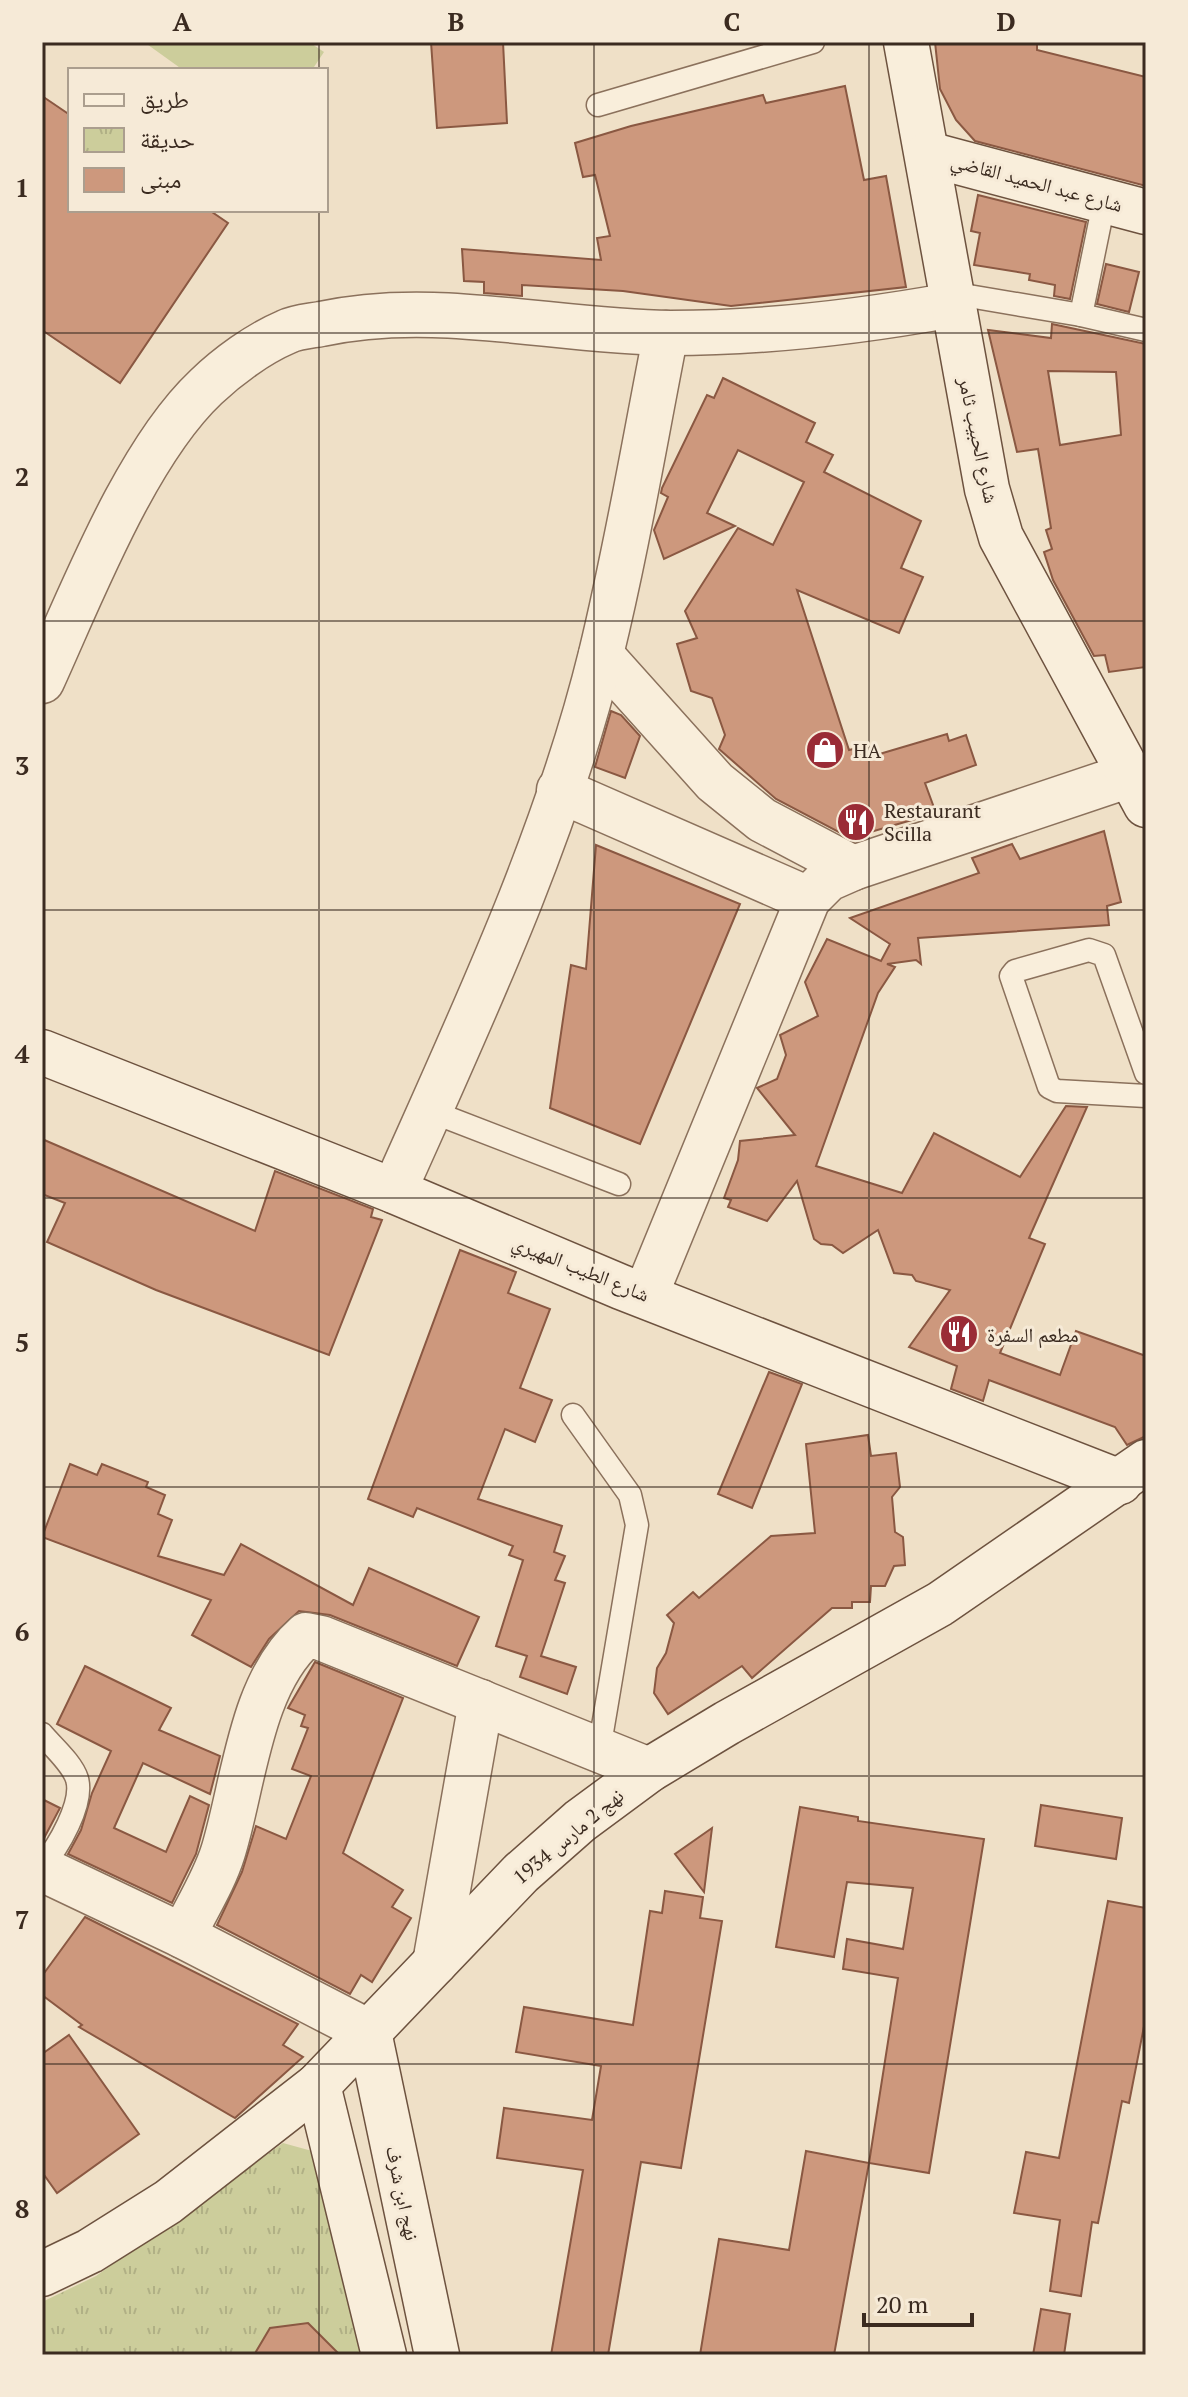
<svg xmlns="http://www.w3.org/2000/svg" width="1188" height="2397" viewBox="0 0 1188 2397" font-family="'PT Serif','Noto Naskh Arabic',serif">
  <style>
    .green { fill: #cccd9b }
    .park { fill: url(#park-tufts) }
    .building { fill: #cd987d; stroke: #8a5842; stroke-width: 2; fill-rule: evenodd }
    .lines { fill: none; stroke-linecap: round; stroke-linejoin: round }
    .lane-casing { stroke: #8b715c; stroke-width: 25 }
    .street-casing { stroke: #8b715c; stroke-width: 47 }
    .secondary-casing { stroke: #6d523f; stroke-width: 47 }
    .lane { stroke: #f9eedb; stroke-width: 22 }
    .street { stroke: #f9eedb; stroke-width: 44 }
    .secondary { stroke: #f9eedb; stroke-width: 44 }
    .grid { fill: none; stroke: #3b2b20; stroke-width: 2; stroke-opacity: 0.55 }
    .labels { text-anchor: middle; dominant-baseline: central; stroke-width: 6; stroke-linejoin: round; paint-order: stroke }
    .street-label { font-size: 20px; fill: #3b2b20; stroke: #f6ead7 }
    .poi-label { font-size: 20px; fill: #3b2b20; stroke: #f6ead7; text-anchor: start }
    .neatline { fill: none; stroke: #3b2b20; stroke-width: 3 }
    .grid-label { font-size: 26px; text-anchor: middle; font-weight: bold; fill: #3b2b20 }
  </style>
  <defs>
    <pattern id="park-tufts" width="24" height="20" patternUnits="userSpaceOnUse" patternTransform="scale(2)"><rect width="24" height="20" fill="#cccd9b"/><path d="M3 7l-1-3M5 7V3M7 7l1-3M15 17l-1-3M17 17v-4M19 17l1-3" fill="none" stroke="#b0b085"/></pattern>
  </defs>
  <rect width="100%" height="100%" fill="#efe0c7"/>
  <polygon class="green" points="144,42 309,42 324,52 312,70 183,70"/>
  <polygon class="park" points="283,2143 312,2151 362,2355 42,2355 42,2302 96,2276"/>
  <g class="building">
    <polygon points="431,42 503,42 507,123 437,128"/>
    <polygon points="935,42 1037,42 1037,50 1146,77 1146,186 975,141 956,120 940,89"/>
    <polygon points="845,86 864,180 886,176 906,287 731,306 623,291 522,285 522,296 484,293 484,282 464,281 462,249 601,260 597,238 610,236 595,175 583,177 575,143 631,126 763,95 766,103"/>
    <polygon points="42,96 70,115 70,210 209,210 228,223 120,383 42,330"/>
    <polygon points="978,195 1086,222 1070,299 1054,296 1055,285 1029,280 1030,274 974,265 980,233 971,231"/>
    <polygon points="1106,264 1139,272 1129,312 1097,304"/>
    <path d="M1052 324 1146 344V667L1109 672 1105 655 1094 656 1053 580 1044 552 1052 549 1046 530 1051 528 1038 449 1017 452 988 330 1051 338ZM1048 371 1116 372 1121 435 1060 445Z"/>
    <polygon points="723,378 815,423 806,442 833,455 824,472 921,521 901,568 923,577 899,633 797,590 849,750 862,747 866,758 947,734 949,741 966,735 976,765 925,783 936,813 850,838 776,799 719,749 725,735 712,698 691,691 677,644 697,638 685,611 738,528 773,545 804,482 738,450 707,513 735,526 664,559 654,530 668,497 661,493 662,488 707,395 714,398"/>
    <polygon points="611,711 621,715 640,736 625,778 595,767"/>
    <polygon points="1104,831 1121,902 1107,906 1109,925 918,938 921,964 916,960 887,964 895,967 878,993 816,1166 902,1193 934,1133 1020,1177 1066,1106 1087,1107 1029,1238 1045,1244 1000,1353 1060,1375 1076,1331 1146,1356 1146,1436 1127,1445 1115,1427 989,1380 983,1401 951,1389 957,1366 909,1347 950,1290 916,1281 912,1275 894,1273 878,1230 843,1253 832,1245 821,1244 814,1239 797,1181 767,1221 728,1207 731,1200 724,1198 738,1160 740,1141 795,1135 757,1088 777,1079 786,1055 780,1035 818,1016 805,982 827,939 881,961 890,944 850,918 979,873 972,858 1012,844 1020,859"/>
    <polygon points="596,845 740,904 640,1144 550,1108 571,965 586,969"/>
    <polygon points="42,1139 255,1231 275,1171 373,1209 371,1217 382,1220 329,1355 156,1290 47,1242 65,1203 42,1194"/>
    <polygon points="460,1250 516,1272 508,1293 550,1309 520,1388 552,1400 535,1442 505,1429 478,1499 562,1526 554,1552 565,1556 555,1580 565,1583 541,1656 576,1667 567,1694 520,1677 527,1656 496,1646 523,1560 509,1555 513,1546 417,1508 413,1517 368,1499"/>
    <polygon points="769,1372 802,1384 752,1508 718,1494"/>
    <polygon points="868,1435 871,1456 896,1453 900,1487 892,1497 895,1532 903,1537 905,1565 894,1566 885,1586 871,1586 870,1602 852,1602 852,1608 832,1608 752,1678 742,1666 668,1714 654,1693 657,1668 666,1653 674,1623 667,1615 693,1592 699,1598 771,1536 815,1533 806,1444"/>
    <polygon points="70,1464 97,1475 102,1464 148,1482 146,1487 165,1495 158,1514 172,1520 158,1556 224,1575 241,1544 353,1605 369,1568 479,1617 457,1666 330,1615 299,1611 269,1639 251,1667 192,1635 211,1600 42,1537"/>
    <polygon points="315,1662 403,1698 343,1853 403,1890 392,1907 411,1918 372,1982 361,1975 350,1994 217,1925 242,1872 256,1826 286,1839 311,1776 292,1769 308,1728 301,1726 305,1715 288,1708"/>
    <polygon points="85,1666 171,1708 159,1730 220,1756 210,1794 143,1763 114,1828 166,1852 190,1796 209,1805 196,1854 172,1903 68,1854 81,1830 92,1793 111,1751 57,1724"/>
    <polygon points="42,1799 60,1808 42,1842"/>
    <polygon points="1041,1805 1122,1818 1116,1859 1035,1846"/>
    <polygon points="800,1807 858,1817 858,1821 984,1839 929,2173 869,2163 898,1978 843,1969 847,1939 903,1949 913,1888 847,1882 834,1957 776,1947"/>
    <polygon points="712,1828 704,1892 675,1854"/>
    <polygon points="665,1891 703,1897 700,1918 722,1921 681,2168 641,2162 608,2355 551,2355 583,2170 497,2158 504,2108 592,2120 601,2066 516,2052 524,2007 633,2025 650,1911 662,1913"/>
    <polygon points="1108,1901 1146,1908 1146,2016 1129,2103 1122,2101 1098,2223 1092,2222 1081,2296 1050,2291 1060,2220 1014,2213 1026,2152 1059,2158"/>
    <polygon points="85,1917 298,2024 283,2045 303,2057 235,2118 79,2027 82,2025 42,1995 42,1976"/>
    <polygon points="69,2035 139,2134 57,2193 42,2172 42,2054"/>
    <polygon points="806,2151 869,2163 834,2355 700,2355 719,2239 789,2250"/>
    <polygon points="1041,2309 1070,2314 1064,2355 1033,2355"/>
    <polygon points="308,2323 340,2355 254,2355 270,2328"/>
  </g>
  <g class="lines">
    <defs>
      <g id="lane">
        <polyline points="598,105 813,42"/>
        <polyline points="951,293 1081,315 1105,198"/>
        <polyline points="1081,315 1146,330"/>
        <polyline points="1146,1073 1104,955 1089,950 1015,971 1011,976 1049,1087 1057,1091 1146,1096"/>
        <polyline points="430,1111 619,1184"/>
        <polyline points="573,1415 630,1495 637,1525 599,1750"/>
        <path d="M42 1734C52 1746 72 1763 77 1779 84 1803 58 1848 42 1865"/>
      </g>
      <g id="street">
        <polyline points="601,655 715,782 762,820 853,868"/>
        <path d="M42 681C82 593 136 453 206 387 228 366 258 344 286 332 296 327 310 326 321 324 435 299 555 332 670 333 765 333 859 322 952 305"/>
        <polyline points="559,790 808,899"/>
        <path d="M394 1191C471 1018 556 838 601 654 627 548 645 439 666 333"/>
        <polyline points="646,1294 808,899 828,879 853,868 1130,775"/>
        <polyline points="42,1869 183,1936 369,2032"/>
        <path d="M183 1936C196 1909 214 1881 223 1852 244 1784 250 1684 306 1635L321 1638 649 1770"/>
        <polyline points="435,1963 481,1702"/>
      </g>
      <g id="secondary">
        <polyline points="906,42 987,489 1001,537 1146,805"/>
        <polyline points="928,154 1146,212"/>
        <polyline points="42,1052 394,1191 621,1287 1120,1482"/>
        <polyline points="369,2032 437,2355"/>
        <polyline points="318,2085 384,2355"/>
        <polyline points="42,2274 90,2251 168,2202 318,2085 521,1873 580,1821 649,1770 727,1723 940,1604 1146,1462"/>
      </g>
    </defs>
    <use href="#lane" class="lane-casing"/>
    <use href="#street" class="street-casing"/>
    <use href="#secondary" class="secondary-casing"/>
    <use href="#lane" class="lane"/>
    <use href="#street" class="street"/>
    <use href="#secondary" class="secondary"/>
  </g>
  <path class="grid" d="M319 42V70M594 42V2355M869 42V2355M319 210V2355M42 333H1146M42 621H1146M42 910H1146M42 1198H1146M42 1487H1146M42 1776H1146M42 2064H1146"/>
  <defs>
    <symbol id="shop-disc" viewBox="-11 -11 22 22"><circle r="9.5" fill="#9a2c36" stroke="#f6ead7"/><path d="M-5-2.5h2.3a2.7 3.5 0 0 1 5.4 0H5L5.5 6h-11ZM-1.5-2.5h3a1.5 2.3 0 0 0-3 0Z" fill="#fff"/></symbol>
    <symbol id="restaurant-disc" viewBox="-11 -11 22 22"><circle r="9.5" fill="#9a2c36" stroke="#f6ead7"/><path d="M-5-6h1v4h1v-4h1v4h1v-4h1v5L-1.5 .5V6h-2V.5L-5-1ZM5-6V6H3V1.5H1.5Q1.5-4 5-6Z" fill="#fff"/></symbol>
  </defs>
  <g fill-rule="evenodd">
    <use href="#shop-disc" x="803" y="728" width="44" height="44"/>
    <use href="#restaurant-disc" x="834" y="800" width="44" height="44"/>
    <use href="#restaurant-disc" x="937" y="1312" width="44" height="44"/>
  </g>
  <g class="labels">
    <g class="street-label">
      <text transform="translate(1037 182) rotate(15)">شارع عبد الحميد القاضي</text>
      <text transform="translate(979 440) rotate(78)">شارع الحبيب ثامر</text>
      <text transform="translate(581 1268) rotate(22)">شارع الطيب المهيري</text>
      <text transform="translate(568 1836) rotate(-40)">نهج 2 مارس 1934</text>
      <text transform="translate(403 2193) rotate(78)">نهج ابن شرف</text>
    </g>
    <g class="poi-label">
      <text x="853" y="750">HA</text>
      <text x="884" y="810">Restaurant<tspan x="884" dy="23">Scilla</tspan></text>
      <text x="987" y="1334">مطعم السفرة</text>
    </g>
  </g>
  <rect width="1188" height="2397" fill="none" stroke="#f6ead7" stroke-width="88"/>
  <rect x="68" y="68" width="260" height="144" fill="#f6ead7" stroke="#ab9e8e" stroke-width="2"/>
  <rect x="84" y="94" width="40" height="12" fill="#f9eedb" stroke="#ab9e8e" stroke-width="2"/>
  <text x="140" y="108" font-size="24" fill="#3b2b20">طريق</text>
  <rect x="84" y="128" width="40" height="24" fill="url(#park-tufts)" stroke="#ab9e8e" stroke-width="2"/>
  <text x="140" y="148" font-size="24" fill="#3b2b20">حديقة</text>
  <rect x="84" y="168" width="40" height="24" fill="#cd987d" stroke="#ab9e8e" stroke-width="2"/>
  <text x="140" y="188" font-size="24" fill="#3b2b20">مبنى</text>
  <path d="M864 2313v12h108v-12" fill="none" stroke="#3b2b20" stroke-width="4"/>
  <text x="876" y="2313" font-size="24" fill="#3b2b20" stroke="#f6ead7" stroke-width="6" paint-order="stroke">20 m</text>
  <rect x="44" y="44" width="1100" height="2309" class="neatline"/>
  <g class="grid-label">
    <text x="182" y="31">A</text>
    <text x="456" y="31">B</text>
    <text x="732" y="31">C</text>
    <text x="1006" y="31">D</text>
    <text x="22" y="197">1</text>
    <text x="22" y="486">2</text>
    <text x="22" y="775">3</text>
    <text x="22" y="1063">4</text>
    <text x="22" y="1352">5</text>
    <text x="22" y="1641">6</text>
    <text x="22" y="1929">7</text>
    <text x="22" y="2218">8</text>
  </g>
</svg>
